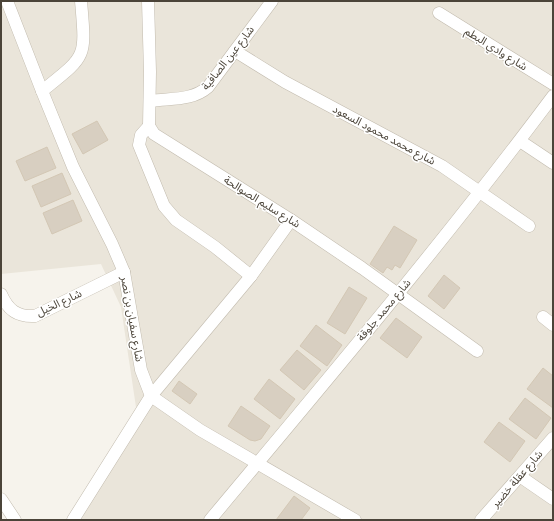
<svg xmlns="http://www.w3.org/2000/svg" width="554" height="521" viewBox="0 0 554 521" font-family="'Roboto Condensed','Noto Sans Arabic',sans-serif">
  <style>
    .residential { fill: #eae5da }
    .building { fill: #d8cfc1; stroke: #d3c7b4 }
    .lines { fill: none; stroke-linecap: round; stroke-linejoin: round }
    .minor-casing { stroke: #c2bbae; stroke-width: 13 }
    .minor { stroke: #fff; stroke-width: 12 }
    .labels { text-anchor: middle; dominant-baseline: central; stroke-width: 3; stroke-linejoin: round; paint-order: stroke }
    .street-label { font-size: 11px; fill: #4b4439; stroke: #fff }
  </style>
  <rect width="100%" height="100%" fill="#f6f3ec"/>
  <polygon class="residential" points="1,1 553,1 553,520 66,520 137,414 121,307 101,264 1,274"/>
  <g class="building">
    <polygon points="97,121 108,140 83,154 72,134"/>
    <polygon points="47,147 56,168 25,181 16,161"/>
    <polygon points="62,173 71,194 41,207 32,186"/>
    <polygon points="73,200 82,221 52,234 43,213"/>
    <polygon points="394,226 417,240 400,268 395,265 392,270 387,267 383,273 370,264"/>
    <polygon points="444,275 460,288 444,309 428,296"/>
    <polygon points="349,287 367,298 345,334 327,323"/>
    <polygon points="396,318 422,337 407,358 380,338"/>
    <polygon points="316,325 342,345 327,366 300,346"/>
    <polygon points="297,350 321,370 304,390 280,370"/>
    <polygon points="543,368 553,376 553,408 527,389"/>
    <polygon points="269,379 295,399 280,419 254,399"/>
    <polygon points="179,381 197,394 190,404 172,391"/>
    <polygon points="525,398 551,418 536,439 509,419"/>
    <polygon points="241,406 270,426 261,439 255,441 250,440 228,426"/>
    <polygon points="499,422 525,441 510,462 484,442"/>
    <polygon points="294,496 310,508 301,520 276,520"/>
  </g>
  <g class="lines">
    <defs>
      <g id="minor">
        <polyline points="7,1 42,91 73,167 112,244 124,272 141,370 151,396 200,430 355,520"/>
        <polyline points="148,1 150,72 149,126 154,134 291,220 362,268 477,351"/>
        <polyline points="439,13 553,84"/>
        <polyline points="235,51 285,82 442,166 529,226"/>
        <path d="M42 91C87 55 86 59 81 1"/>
        <path d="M151 101C170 98 192 101 208 87L272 1"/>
        <polyline points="149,126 141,135 139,145 164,206 176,220 215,247 251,276"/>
        <polyline points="520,141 553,163"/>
        <path d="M1 294C8 310 17 317 35 316L124 272"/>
        <polyline points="543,317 553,325"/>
        <polyline points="521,477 553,499"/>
        <polyline points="1,499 15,520"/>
        <polyline points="73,520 151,396 251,276 291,220"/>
        <path d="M210 520C326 381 444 242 553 96"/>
        <polyline points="481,520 553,438"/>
      </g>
    </defs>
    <use href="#minor" class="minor-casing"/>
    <use href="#minor" class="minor"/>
  </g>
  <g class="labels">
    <g class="street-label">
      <text transform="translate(496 49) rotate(32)">شارع وادي البطم</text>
      <text transform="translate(228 58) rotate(-52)">شارع عين الصافية</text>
      <text transform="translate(384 135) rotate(28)">شارع محمد محمود السعود</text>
      <text transform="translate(262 202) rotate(32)">شارع سليم الصوالحة</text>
      <text transform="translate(59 303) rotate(-25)">شارع الخيل</text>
      <text transform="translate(384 310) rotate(-50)">شارع محمد جلوقة</text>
      <text transform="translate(132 319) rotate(80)">شارع سفيان بن نصر</text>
      <text transform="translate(517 479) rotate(-49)">شارع عقلة خضير</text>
    </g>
  </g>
  <rect width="554" height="521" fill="none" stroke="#4b4439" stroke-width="4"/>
</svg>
